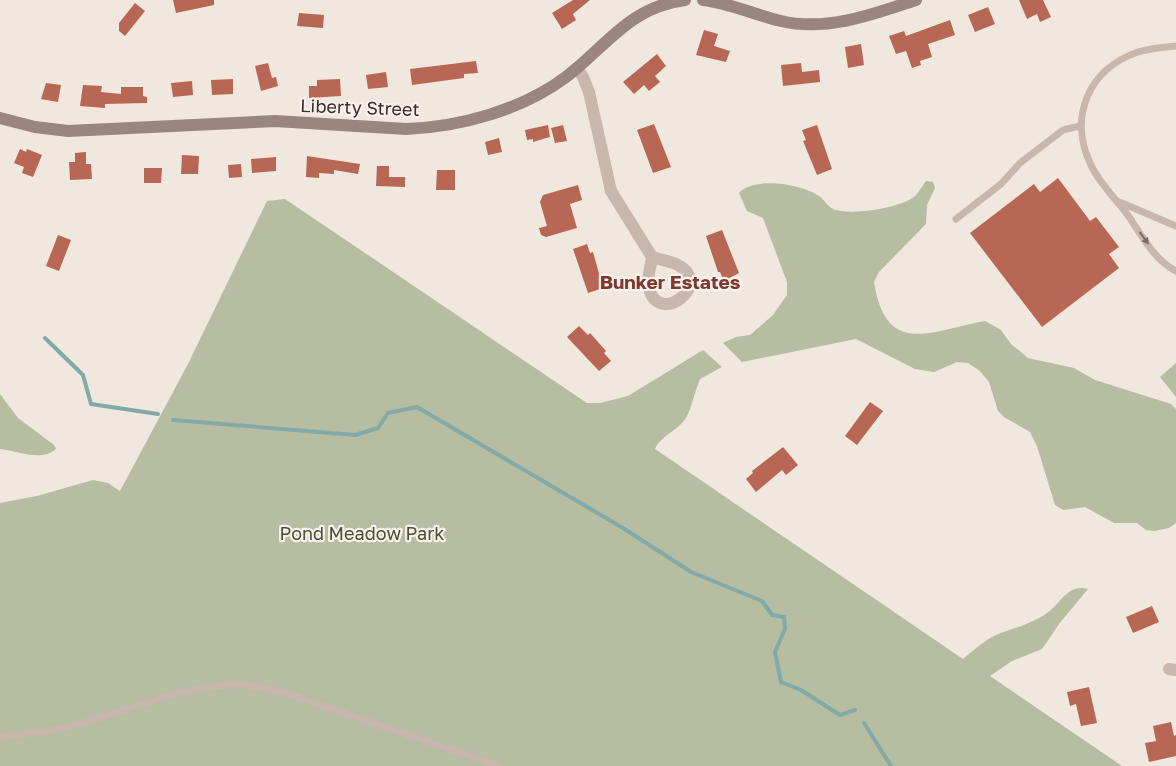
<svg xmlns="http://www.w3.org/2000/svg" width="1176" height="766" viewBox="0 0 1176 766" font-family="'Golos Text',sans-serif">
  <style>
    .green { fill: #b6bda1 }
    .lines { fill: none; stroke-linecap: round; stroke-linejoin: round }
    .stream { stroke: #81aaa9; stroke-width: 4 }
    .building { fill: #b86755 }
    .lane { stroke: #c7b7ac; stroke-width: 7 }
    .street { stroke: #c7b7ac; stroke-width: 12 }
    .secondary { stroke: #9a867e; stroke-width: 12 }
    .oneway { fill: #776b64 }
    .labels { text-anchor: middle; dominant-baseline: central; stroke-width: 4.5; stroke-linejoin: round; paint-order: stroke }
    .street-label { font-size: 18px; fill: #362d2a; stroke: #f8f1eb }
    .park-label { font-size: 18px; fill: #475131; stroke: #f8f1eb }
    .neighbourhood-label { font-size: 19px; font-weight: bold; fill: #7b3a2d; stroke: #f8f1eb }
  </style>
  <rect width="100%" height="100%" fill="#f0e7df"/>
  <g class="green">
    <path d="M926 181 933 182 935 188 927 205 926 224 879 272 874 282C886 359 932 330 985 321L1001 330 1011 344 1028 358 1074 368 1095 380 1171 404 1176 409V523L1169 528 1154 531 1146 530 1137 523H1114L1085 507 1063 510 1055 505 1037 446 1030 432 1004 417 998 411 989 382 980 371 968 363 957 362 934 372 915 369 856 339 742 362 723 343 736 337 750 335 773 315 787 295V282L763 218 747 211 739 193C754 176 802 184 819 196 825 200 829 209 836 210 854 215 901 208 915 196 919 192 923 185 926 181Z"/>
    <path d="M285 199 587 403H600L628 396 703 350 722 367 700 379C695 391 692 406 687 416 679 431 662 434 655 449L963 659C974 650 986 639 998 634 1017 627 1039 622 1054 607 1064 597 1071 584 1088 589L1059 624 1042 649 1012 661 990 676 1122 766H0V503L37 496 93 480 108 483 120 491 188 364 267 201Z"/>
    <polygon points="1176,363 1176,397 1160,377"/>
    <path d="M0 394 18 418 54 445 56 449C41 462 18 451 0 449Z"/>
  </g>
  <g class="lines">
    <g class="stream">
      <polyline points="45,338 83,375 91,404 158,414"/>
      <polyline points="173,420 355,435 378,428 388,413 417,407 623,528 691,572 762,601 772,615 784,617 785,629 775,652 781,682 801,690 840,715 855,710"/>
      <polyline points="864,723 891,766"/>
    </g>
  </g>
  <g class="building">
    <polygon points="173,0 214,0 214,5 176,13"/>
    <polygon points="573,0 590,0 573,14 576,20 562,29 552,13"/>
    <polygon points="1019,0 1043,0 1051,17 1040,22 1037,14 1027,19"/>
    <polygon points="135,3 145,11 125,36 119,31 119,23"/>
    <polygon points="988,7 995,24 975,32 968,15"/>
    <polygon points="299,13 324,15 323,28 297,26"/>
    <polygon points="950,20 955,35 928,44 932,57 920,61 921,65 912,68 906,51 896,54 889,36 904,31 906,36"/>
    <polygon points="704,30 718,34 714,46 730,51 726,62 696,55"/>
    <polygon points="861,44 864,65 848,68 845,47"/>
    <polygon points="657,54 666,66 655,76 660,82 649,91 644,85 634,94 623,82"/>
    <polygon points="476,61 478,73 464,74 464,78 412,85 410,69"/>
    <polygon points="268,63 272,78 276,77 278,86 261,91 255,66"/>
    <polygon points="801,63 802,72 819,70 820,82 783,86 781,65"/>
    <polygon points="386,72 388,87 368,89 366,75"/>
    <polygon points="233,79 233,94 212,95 211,80"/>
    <polygon points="340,79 341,96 309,98 309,86 317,86 317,80"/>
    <polygon points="192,81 193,95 173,97 171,83"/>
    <polygon points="46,83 61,85 58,102 41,99"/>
    <polygon points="83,85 102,86 101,92 121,94 121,87 143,87 143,96 147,97 147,103 105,104 105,108 80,106"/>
    <polygon points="654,124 671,167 653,173 637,130"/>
    <polygon points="548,125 550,137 533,142 533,139 527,140 525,130"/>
    <polygon points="563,125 567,141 555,143 551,128"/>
    <polygon points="817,125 832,169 817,175 803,141 806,140 802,130"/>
    <polygon points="499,138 502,152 488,155 485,142"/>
    <polygon points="20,149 26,152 27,149 42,155 33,177 22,173 24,167 14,163"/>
    <polygon points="86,152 86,164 91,164 92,179 70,180 69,162 75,162 75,153"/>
    <polygon points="182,155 199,156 198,174 181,174"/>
    <polygon points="307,156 360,164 358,174 334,170 334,174 319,173 319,178 306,177"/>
    <polygon points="276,157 276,171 252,173 251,159"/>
    <polygon points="241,164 242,177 229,178 228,165"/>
    <polygon points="377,166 389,166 389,177 405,177 405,187 376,186"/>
    <polygon points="144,168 162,168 161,183 144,183"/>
    <polygon points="437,170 455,170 455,190 436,190"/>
    <polygon points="1058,178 1090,221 1096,217 1119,247 1109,254 1119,268 1042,327 970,233 1034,184 1040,192"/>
    <polygon points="578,185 582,200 570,204 577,228 546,237 541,235 539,228 547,226 540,202 543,195"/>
    <polygon points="722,230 739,273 724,281 720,272 718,272 706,236"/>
    <polygon points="58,235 71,240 59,271 46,266"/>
    <polygon points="587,244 590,253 593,252 603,288 588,293 573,249"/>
    <polygon points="579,326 588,335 590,333 606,351 604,353 611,361 599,371 567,337"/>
    <polygon points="870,402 883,411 857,445 845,436"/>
    <polygon points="783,447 798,465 786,475 782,470 756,492 746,479 753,473 752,471"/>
    <polygon points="1152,606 1159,622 1133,633 1126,617"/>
    <polygon points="1089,687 1097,723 1081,726 1076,704 1070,706 1067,692"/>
    <polygon points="1171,722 1174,736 1176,735 1176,756 1149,762 1145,743 1156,741 1153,726"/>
  </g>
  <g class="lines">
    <g class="lane">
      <path d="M1176 46C1164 47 1150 48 1138 52 1088 69 1068 118 1091 165 1099 183 1115 198 1127 214 1141 234 1154 260 1176 271"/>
      <polyline points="1117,201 1176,226"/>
      <polyline points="956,219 1001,184 1020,163 1063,130 1080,126"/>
      <path d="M0 737C28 734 56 731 83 723 132 709 187 684 238 685 256 685 274 690 291 695L499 766"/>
    </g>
    <g class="street">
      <path d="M577 68 583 77 589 92 611 191 652 257C651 267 646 279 649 288 658 327 714 285 678 265 671 261 661 260 652 257"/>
      <polyline points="1169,669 1176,670"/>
    </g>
    <g class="secondary">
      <path d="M703 0C730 3 755 15 781 21 827 32 874 14 916 0"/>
      <path d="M0 118 35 127 68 131 275 121 406 129C460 127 522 110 566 77 607 46 629 7 685 0"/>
    </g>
  </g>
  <defs><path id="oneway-solid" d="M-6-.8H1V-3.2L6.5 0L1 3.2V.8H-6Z" transform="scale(1.25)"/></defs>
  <use class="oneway" href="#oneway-solid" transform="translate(1144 238) rotate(54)"/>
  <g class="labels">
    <g class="street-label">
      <text transform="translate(360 107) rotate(2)">Liberty Street</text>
    </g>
    <g class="park-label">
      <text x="362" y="533">Pond Meadow Park</text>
    </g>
    <g class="neighbourhood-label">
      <text x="670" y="281">Bunker Estates</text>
    </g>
  </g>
</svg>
